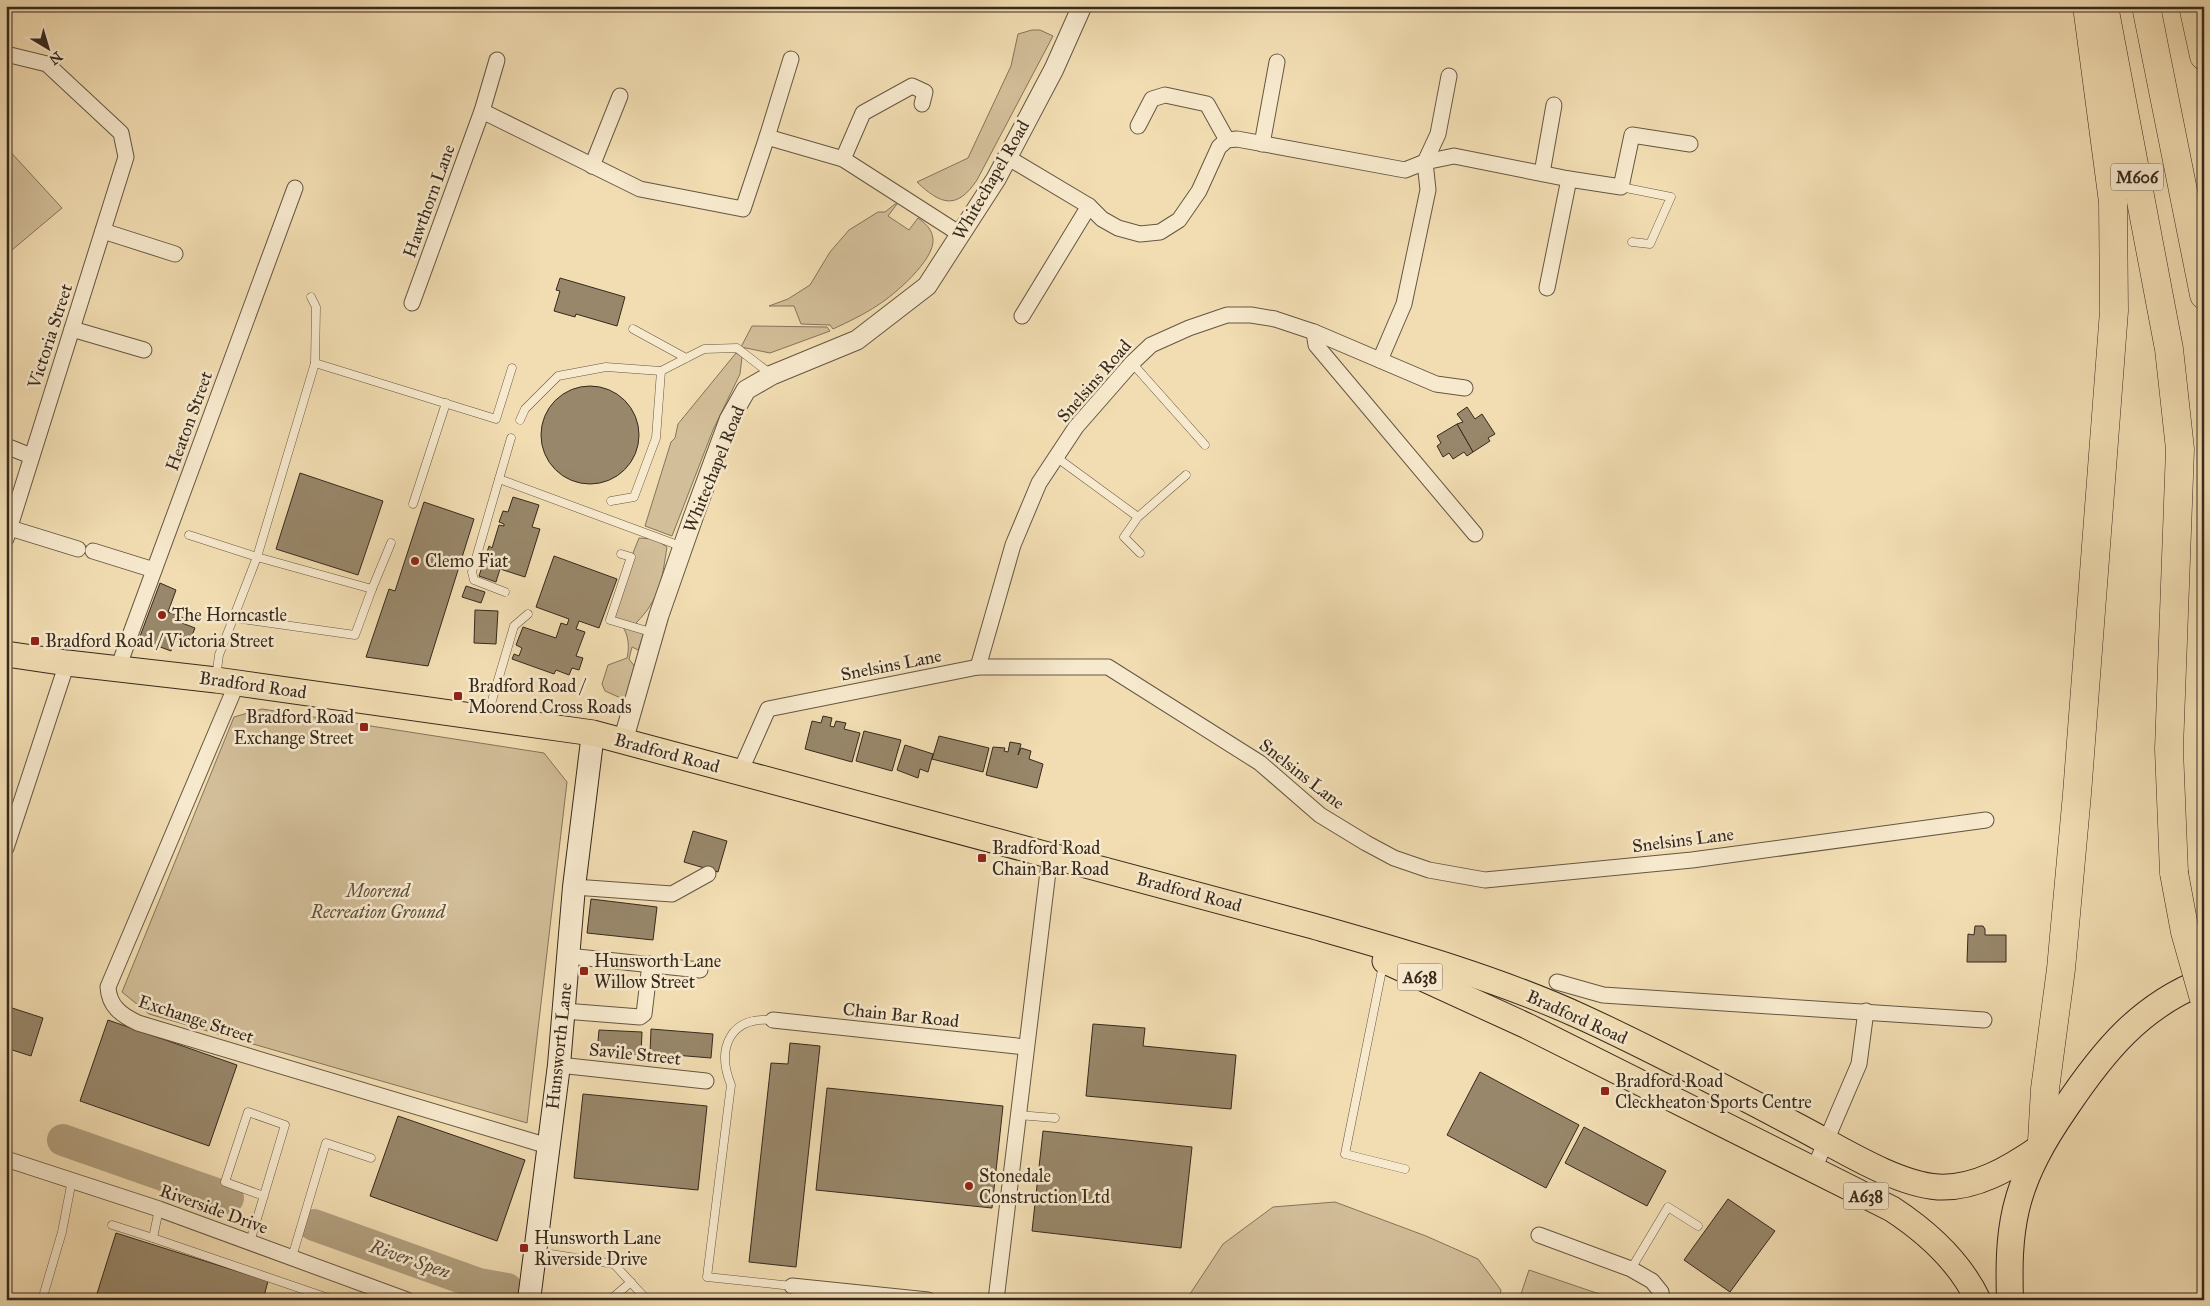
<svg xmlns="http://www.w3.org/2000/svg" width="2210" height="1306" viewBox="0 0 2210 1306" font-family="'IM FELL Great Primer',serif">
  <style>
    .green { fill: #d2be99; stroke: #84745b }
    .lines { fill: none; stroke-linecap: round; stroke-linejoin: round }
    .river { stroke: #b2a07f; stroke-width: 32 }
    .building { fill: #98876a; stroke: #36291d }
    .service-casing { stroke: #655642; stroke-width: 9 }
    .minor-casing { stroke: #655642; stroke-width: 17 }
    .tertiary-casing { stroke: #655642; stroke-width: 21 }
    .secondary-casing { stroke: #36291d; stroke-width: 24 }
    .primary-casing { stroke: #36291d; stroke-width: 27 }
    .trunk-casing { stroke: #36291d; stroke-width: 28 }
    .motorway-casing { stroke: #36291d; stroke-width: 29 }
    .service { stroke: #f7e9cd; stroke-width: 8 }
    .minor { stroke: #f7e9cd; stroke-width: 15 }
    .tertiary { stroke: #f7e9cd; stroke-width: 19 }
    .secondary { stroke: #f7e9cd; stroke-width: 22 }
    .primary { stroke: #f2ddb2; stroke-width: 25 }
    .trunk { stroke: #f2ddb2; stroke-width: 26 }
    .motorway { stroke: #f2ddb2; stroke-width: 28 }
    .motorway-bridge-casing { stroke: #36291d; stroke-width: 29; stroke-linecap: butt }
    .motorway-bridge { stroke: #f2ddb2; stroke-width: 28 }
    .poi-dot { fill: #8f2418; stroke: #f7e9cd; stroke-width: 2 }
    .labels { text-anchor: middle; dominant-baseline: central; stroke-width: 5; stroke-linejoin: round; paint-order: stroke }
    .shield { fill: #f7e9cd; stroke: #706352; stroke-width: 1 }
    .shield-label { font-size: 16px; font-weight: bold; fill: #36291d }
    .street-label { font-size: 18px; fill: #36291d; stroke: #f7e9cd }
    .poi-label { font-size: 18px; fill: #36291d; stroke: #f7e9cd; text-anchor: start }
    .park-label { font-size: 18px; font-style: italic; fill: #5d4e3c; stroke: #f7e9cd }
    .water-label { font-size: 19px; font-style: italic; fill: #5b4d3a; stroke: #f7e9cd }
  </style>
  <rect width="100%" height="100%" fill="#f2ddb2"/>
  <filter id="stains"><feTurbulence type="fractalNoise" baseFrequency=".004" numOctaves="4"/><feColorMatrix values="0 0 0 0 .2 0 0 0 0 .09 0 0 0 0 .02 0 0 0 .5 -.17"/></filter>
  <radialGradient id="worn" r=".72"><stop offset=".6" stop-color="#630" stop-opacity="0"/><stop offset="1" stop-color="#630" stop-opacity=".3"/></radialGradient>
  <g class="green">
    <path d="M1032 30H1040L1053 36 977 180C957 210 941 205 917 182L968 158 1011 66 1018 34Z"/>
    <polygon points="6,147 62,208 6,255"/>
    <path d="M895 204H897L888 216 909 230 918 218C925 223 932 229 933 239 935 260 894 295 878 305 863 315 848 322 833 329L830 325 801 324 794 306H769L788 299 810 285 830 252 849 230 878 212H885Z"/>
    <polygon points="752,326 827,327 830,331 770,353 741,347"/>
    <polygon points="736,353 742,357 740,374 713,430 672,536 645,526 671,442 675,438 678,424"/>
    <path d="M639 538 655 539 667 547C662 579 660 599 636 623L646 629 638 650 632 647 629 659 638 671 630 694 623 699 605 691 602 684 608 665 627 658C631 641 626 627 614 616L629 559 635 555 633 553Z"/>
    <polygon points="262,709 544,753 567,782 527,1123 149,1014 122,992 234,717"/>
    <polygon points="1335,1202 1426,1236 1478,1259 1501,1290 1499,1300 1186,1300 1223,1244 1273,1207"/>
    <polygon points="1529,1270 1617,1300 1519,1300"/>
  </g>
  <g class="lines">
    <g class="river">
      <polyline points="63,1140 228,1198"/>
      <polyline points="314,1225 479,1284 507,1289"/>
    </g>
  </g>
  <g class="building">
    <polygon points="560,278 625,297 617,326 576,314 575,317 554,311 560,291 556,290"/>
    <circle cx="590" cy="435" r="49"/>
    <polygon points="1467,407 1475,419 1482,414 1495,434 1488,438 1490,441 1473,452 1457,424 1463,422 1457,414"/>
    <polygon points="1457,424 1473,452 1467,456 1464,452 1453,459 1449,453 1443,457 1437,446 1441,443 1437,436"/>
    <polygon points="300,473 383,501 358,575 276,549"/>
    <polygon points="513,497 539,505 532,527 540,529 525,577 500,569 496,582 479,576 489,546 492,548 499,525 504,526 504,524 499,522 503,511 508,512"/>
    <polygon points="424,502 474,519 428,666 366,657 389,589 395,591"/>
    <polygon points="554,556 617,579 599,628 579,621 576,629 585,632 576,656 583,658 579,670 572,668 569,675 556,670 554,674 512,659 514,654 519,656 522,648 516,645 523,627 556,638 561,623 567,625 569,619 536,607"/>
    <polygon points="160,583 176,590 168,612 184,618 182,623 195,628 188,645 175,640 171,651 139,639"/>
    <polygon points="466,586 485,592 481,603 462,597"/>
    <polygon points="475,610 498,611 496,644 474,643"/>
    <polygon points="823,716 832,718 830,726 834,727 836,721 846,723 844,729 860,733 852,762 805,749 812,721 821,723"/>
    <polygon points="864,731 901,740 892,771 856,761"/>
    <polygon points="939,736 989,748 983,772 932,759"/>
    <polygon points="1010,742 1021,744 1018,755 1021,748 1031,751 1029,759 1043,764 1037,788 986,775 993,747 1005,748 1004,751 1008,752"/>
    <polygon points="905,745 933,754 928,772 920,769 918,778 897,770"/>
    <polygon points="693,831 727,841 718,872 684,862"/>
    <polygon points="591,899 657,907 653,940 587,933"/>
    <polygon points="1975,926 1983,926 1985,929 1985,935 2006,935 2006,962 1967,962 1968,934 1974,935"/>
    <polygon points="6,1006 43,1018 31,1056 6,1048"/>
    <polygon points="108,1020 237,1065 209,1146 80,1101"/>
    <polygon points="1093,1024 1145,1028 1143,1046 1236,1055 1231,1109 1086,1096"/>
    <polygon points="651,1029 713,1034 711,1058 650,1053"/>
    <polygon points="599,1030 642,1032 641,1055 597,1052"/>
    <polygon points="790,1043 820,1046 796,1267 749,1262 771,1063 788,1064"/>
    <polygon points="1480,1072 1579,1125 1546,1188 1447,1135"/>
    <polygon points="827,1088 1003,1106 992,1208 816,1190"/>
    <polygon points="583,1094 707,1106 698,1190 574,1178"/>
    <polygon points="398,1116 525,1160 497,1241 370,1196"/>
    <polygon points="1584,1127 1666,1171 1647,1206 1565,1163"/>
    <polygon points="1043,1131 1192,1147 1181,1248 1032,1231"/>
    <polygon points="1728,1199 1775,1231 1730,1292 1684,1260"/>
    <polygon points="116,1233 268,1281 263,1300 95,1300"/>
  </g>
  <g class="lines">
    <defs>
      <g id="service">
        <polyline points="1621,187 1671,197 1650,244 1632,242"/>
        <polyline points="311,297 316,307 315,363"/>
        <polyline points="633,329 686,358"/>
        <polyline points="1132,363 1205,445"/>
        <polyline points="520,420 525,409 558,376 606,367 661,371"/>
        <polyline points="1056,457 1138,517 1186,475"/>
        <polyline points="499,479 511,438"/>
        <polyline points="611,501 634,497 656,438 661,371 704,349 737,348 772,375"/>
        <polyline points="413,504 446,403"/>
        <polyline points="1138,517 1124,537 1140,553"/>
        <polyline points="189,535 257,557 372,589 355,635 235,618"/>
        <polyline points="621,554 631,557 610,620 654,633"/>
        <polyline points="372,589 391,543"/>
        <polyline points="505,592 474,580 472,572 499,479 683,547"/>
        <polyline points="216,678 219,655 257,557 315,363 496,419 512,368"/>
        <polyline points="488,714 514,626 528,614"/>
        <polyline points="1383,965 1345,1154 1405,1169"/>
        <path d="M773 1020C730 1016 716 1048 731 1085L707 1277 792 1286"/>
        <polyline points="1018,1115 1055,1118"/>
        <polyline points="159,1209 153,1238 334,1300"/>
        <polyline points="112,1225 153,1238"/>
        <polyline points="250,1242 285,1125 248,1112 225,1182 264,1196"/>
        <polyline points="538,1252 614,1264 647,1300"/>
        <polyline points="292,1257 326,1143 371,1158"/>
        <polyline points="1631,1269 1668,1207 1698,1226"/>
        <polyline points="42,1300 62,1232 72,1180"/>
        <polyline points="610,1300 631,1282"/>
      </g>
      <g id="minor">
        <polyline points="6,54 47,64 121,133 126,157 6,539"/>
        <polyline points="482,111 497,60"/>
        <polyline points="1138,126 1152,99 1165,95 1207,104 1227,140"/>
        <polyline points="767,137 791,59"/>
        <polyline points="1262,144 1277,62"/>
        <polyline points="1007,157 1089,206 1102,219 1118,228 1140,234 1160,232 1179,220 1199,191 1219,147 1227,140 1237,139 1405,170 1425,162 1454,156 1569,179 1621,187 1632,135 1690,144"/>
        <polyline points="843,159 863,113 912,86 925,92 922,104"/>
        <polyline points="592,166 620,96"/>
        <polyline points="1542,173 1554,105"/>
        <polyline points="103,231 175,254"/>
        <polyline points="1547,288 1569,179"/>
        <polyline points="412,303 482,111 640,189 743,209 767,137 843,159 960,234"/>
        <polyline points="1022,316 1089,206"/>
        <polyline points="72,329 144,350"/>
        <polyline points="1314,332 1316,345 1475,534"/>
        <polyline points="1380,360 1404,304 1428,190 1425,162 1438,134 1449,76"/>
        <polyline points="6,446 31,456"/>
        <polyline points="10,528 78,549"/>
        <polyline points="93,551 154,570"/>
        <polyline points="978,667 1013,545 1039,483 1076,427 1132,363 1151,345 1189,328 1227,315 1251,315 1275,319 1314,332 1436,384 1465,388"/>
        <polyline points="118,668 295,188"/>
        <path d="M237 683 108 987C109 1006 121 1015 138 1023L548 1146"/>
        <polyline points="740,772 768,709 978,667 1108,667 1260,763 1320,815 1366,843 1394,858 1429,870 1485,880 1692,860 1986,820"/>
        <polyline points="6,848 67,663"/>
        <polyline points="574,887 672,894 708,874"/>
        <polyline points="568,956 700,970"/>
        <polyline points="1557,982 1603,995 1984,1020"/>
        <polyline points="564,1011 640,1017 644,1014 650,964"/>
        <polyline points="773,1020 1026,1047"/>
        <polyline points="559,1065 706,1081"/>
        <polyline points="6,1159 159,1209 407,1300"/>
        <polyline points="1814,1169 1859,1064 1866,1011"/>
        <polyline points="1539,1235 1631,1269 1652,1281 1661,1292 1662,1300"/>
        <polyline points="792,1286 928,1300"/>
        <polyline points="996,1300 1050,855"/>
      </g>
      <polyline id="tertiary" points="623,741 659,615 694,515 729,420 746,390 772,375 857,340 927,286 996,179 1054,69 1082,6"/>
      <polyline id="secondary" points="529,1300 559,1065 574,887 593,733"/>
      <g id="primary">
        <path d="M6 654 67 663 216 680 593 733 1313 926C1404 952 1497 978 1584 1018 1658 1052 1731 1091 1803 1129 1841 1149 1896 1184 1938 1187 1975 1189 2010 1168 2039 1148"/>
        <path d="M1385 961 1527 1026 1892 1209C1927 1232 1960 1262 1978 1300"/>
      </g>
      <path id="trunk" d="M2010 1300C2009 1269 2009 1239 2016 1209 2025 1171 2044 1139 2066 1107 2103 1052 2140 1006 2204 981"/>
      <g id="motorway">
        <polyline points="2104,6 2169,349 2180,449 2169,749 2174,873"/>
        <polyline points="2146,6 2204,295"/>
        <polyline points="2193,6 2204,56"/>
        <polyline points="2042,1141 2045,1089 2061,969 2077,794 2114,311 2113,202 2087,6"/>
      </g>
    </defs>
    <use href="#service" class="service-casing"/>
    <use href="#minor" class="minor-casing"/>
    <use href="#tertiary" class="tertiary-casing"/>
    <use href="#secondary" class="secondary-casing"/>
    <use href="#primary" class="primary-casing"/>
    <use href="#trunk" class="trunk-casing"/>
    <use href="#motorway" class="motorway-casing"/>
    <use href="#service" class="service"/>
    <use href="#minor" class="minor"/>
    <use href="#tertiary" class="tertiary"/>
    <use href="#secondary" class="secondary"/>
    <use href="#primary" class="primary"/>
    <use href="#trunk" class="trunk"/>
    <use href="#motorway" class="motorway"/>
    <defs>
      <polyline id="motorway-bridge" points="2174,873 2185,932 2204,999"/>
    </defs>
    <use href="#motorway-bridge" class="motorway-bridge-casing"/>
    <use href="#motorway-bridge" class="motorway-bridge"/>
  </g>
  <g class="poi-dot">
    <circle cx="415" cy="561" r="5"/>
    <circle cx="162" cy="615" r="5"/>
    <rect x="30" y="636" width="10" height="10" rx="2.5"/>
    <rect x="453" y="691" width="10" height="10" rx="2.5"/>
    <rect x="359" y="722" width="10" height="10" rx="2.5"/>
    <rect x="977" y="853" width="10" height="10" rx="2.5"/>
    <rect x="579" y="966" width="10" height="10" rx="2.5"/>
    <rect x="1600" y="1086" width="10" height="10" rx="2.5"/>
    <circle cx="969" cy="1186" r="5"/>
    <rect x="519" y="1243" width="10" height="10" rx="2.5"/>
  </g>
  <g class="labels">
    <g class="shield">
      <rect x="2111" y="163.5" width="52" height="27" rx="4"/>
      <rect x="1397.5" y="963.5" width="45" height="27" rx="4"/>
      <rect x="1843.5" y="1182.5" width="45" height="27" rx="4"/>
    </g>
    <g class="shield-label">
      <text x="2137" y="177">M606</text>
      <text x="1420" y="977">A638</text>
      <text x="1866" y="1196">A638</text>
    </g>
    <g class="street-label">
      <text transform="translate(991 180) rotate(-60)">Whitechapel Road</text>
      <text transform="translate(429 201) rotate(-70)">Hawthorn Lane</text>
      <text transform="translate(50 336) rotate(-72)">Victoria Street</text>
      <text transform="translate(1094 381) rotate(-49)">Snelsins Road</text>
      <text transform="translate(189 421) rotate(-70)">Heaton Street</text>
      <text transform="translate(714 469) rotate(-68)">Whitechapel Road</text>
      <text transform="translate(891 665) rotate(-11)">Snelsins Lane</text>
      <text transform="translate(253 685) rotate(8)">Bradford Road</text>
      <text transform="translate(667 753) rotate(15)">Bradford Road</text>
      <text transform="translate(1302 774) rotate(38)">Snelsins Lane</text>
      <text transform="translate(1683 840) rotate(-7)">Snelsins Lane</text>
      <text transform="translate(1189 892) rotate(15)">Bradford Road</text>
      <text transform="translate(901 1015) rotate(6)">Chain Bar Road</text>
      <text transform="translate(1577 1017) rotate(24)">Bradford Road</text>
      <text transform="translate(196 1019) rotate(18)">Exchange Street</text>
      <text transform="translate(559 1046) rotate(-84)">Hunsworth Lane</text>
      <text transform="translate(635 1054) rotate(6)">Savile Street</text>
      <text transform="translate(214 1209) rotate(20)">Riverside Drive</text>
    </g>
    <g class="poi-label">
      <text x="425" y="561">Clemo Fiat</text>
      <text x="172" y="615">The Horncastle</text>
      <text x="45" y="641">Bradford Road / Victoria Street</text>
      <text x="468" y="686">Bradford Road /<tspan x="468" dy="21">Moorend Cross Roads</tspan></text>
      <text x="354" y="717" text-anchor="end">Bradford Road<tspan x="354" dy="21">Exchange Street</tspan></text>
      <text x="992" y="848">Bradford Road<tspan x="992" dy="21">Chain Bar Road</tspan></text>
      <text x="594" y="961">Hunsworth Lane<tspan x="594" dy="21">Willow Street</tspan></text>
      <text x="1615" y="1081">Bradford Road<tspan x="1615" dy="21">Cleckheaton Sports Centre</tspan></text>
      <text x="979" y="1176">Stonedale<tspan x="979" dy="21">Construction Ltd</tspan></text>
      <text x="534" y="1238">Hunsworth Lane<tspan x="534" dy="21">Riverside Drive</tspan></text>
    </g>
    <g class="park-label">
      <text x="378" y="891">Moorend<tspan x="378" dy="21">Recreation Ground</tspan></text>
    </g>
    <g class="water-label">
      <text transform="translate(410 1259) rotate(19)">River Spen</text>
    </g>
  </g>
  <rect width="2210" height="1306" fill="none" stroke="#f2ddb2" stroke-width="25"/>
  <rect x="8" y="8" width="2195" height="1291" fill="none" stroke="#36291d" stroke-width="2.5"/>
  <rect x="12" y="12" width="2185" height="1281" fill="none" stroke="#36291d"/>
  <g transform="translate(48 48) rotate(142)" stroke="#f7e9cd" stroke-width="4" paint-order="stroke">
  <path d="M0-4L9 19L0 12L-9 19Z" fill="#36291d"/>
  <text y="-8" font-size="14" font-weight="bold" text-anchor="middle" fill="#36291d">N</text>
  </g>
  <rect width="100%" height="100%" filter="url(#stains)"/>
  <rect width="100%" height="100%" fill="url(#worn)"/>
</svg>
